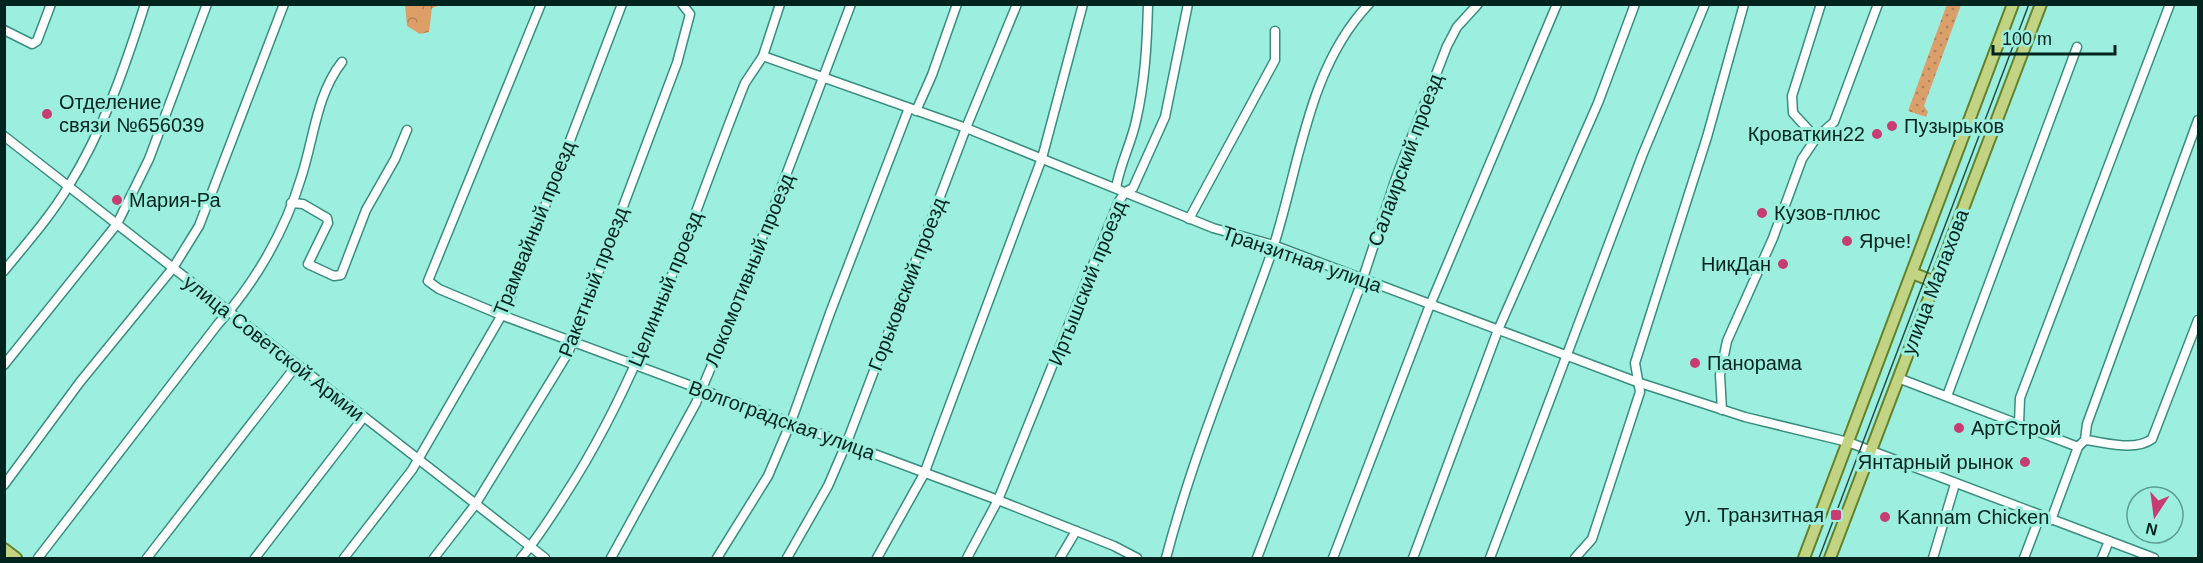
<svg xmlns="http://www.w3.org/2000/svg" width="2203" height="563" viewBox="0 0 2203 563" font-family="Arial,sans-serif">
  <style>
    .grass { fill: url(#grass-dots) }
    .forest { fill: url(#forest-crowns) }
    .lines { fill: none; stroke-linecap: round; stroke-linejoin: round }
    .minor-casing { stroke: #398d7f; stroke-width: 11 }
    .major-casing { stroke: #64822b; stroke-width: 14 }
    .minor { stroke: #fff; stroke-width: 8 }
    .major { stroke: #c2d384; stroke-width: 10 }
    .tram { stroke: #224f48; stroke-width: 1.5 }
    .poi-dot { fill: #c73c73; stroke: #9cefdf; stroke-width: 2 }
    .labels { text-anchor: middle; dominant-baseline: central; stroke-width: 6; stroke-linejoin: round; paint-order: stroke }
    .poi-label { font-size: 20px; fill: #01241f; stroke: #9cefdf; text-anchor: start }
    .street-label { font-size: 20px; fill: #01241f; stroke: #9cefdf }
  </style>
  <defs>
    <pattern id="grass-dots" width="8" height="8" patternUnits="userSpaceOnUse" patternTransform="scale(1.5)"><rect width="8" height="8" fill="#db9f6c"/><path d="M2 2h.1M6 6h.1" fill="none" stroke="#af8158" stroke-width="1.8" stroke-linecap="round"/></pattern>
    <pattern id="forest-crowns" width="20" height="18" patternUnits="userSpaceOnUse" patternTransform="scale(1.5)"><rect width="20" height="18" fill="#de9e67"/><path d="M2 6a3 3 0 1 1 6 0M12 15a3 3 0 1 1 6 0" fill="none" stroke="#b28154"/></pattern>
  </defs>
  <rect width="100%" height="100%" fill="#9cefdf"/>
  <polygon class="grass" points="1947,4 1961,5 1924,106 1928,112 1926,117 1908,111"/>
  <polygon class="forest" points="405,5 441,5 432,8 429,32 420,34 407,26"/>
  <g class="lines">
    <defs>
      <g id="minor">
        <polyline points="541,4 428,281 439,289 501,315 998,500 1114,546 1137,558"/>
        <polyline points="4,30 32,44 37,41 51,4"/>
        <polyline points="763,56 966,128 1213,228 1273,245 1637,382 1745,417 1848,442 2154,558"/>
        <polyline points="916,111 932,75 957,4"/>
        <polyline points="4,136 545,558"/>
        <polyline points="1816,138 1834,122 1878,4"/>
        <path d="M1116 188C1120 164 1131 144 1136 121 1145 82 1147 44 1148 4"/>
        <polyline points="291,203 303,204 327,218 328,223 308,264 334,276 341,275 366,210 395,159 407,130"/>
        <polyline points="1189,219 1275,60 1275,31"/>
        <path d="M4 271C26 244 50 217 68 187 103 131 125 67 145 4"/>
        <polyline points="4,365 117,224 149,159 207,4"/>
        <polyline points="1898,378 2078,447"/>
        <polyline points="1947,396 2077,47"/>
        <polyline points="1722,410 1720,375 1727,341 1773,238 1802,159 1816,138 1793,113 1792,96 1821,4"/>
        <polyline points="2019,424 2020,398 2170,4"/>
        <path d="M2085 440C2105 442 2134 452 2152 439L2198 320"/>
        <polyline points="4,485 80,382 173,268 199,226 284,4"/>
        <polyline points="2051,520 2078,447 2085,440 2087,424 2198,120"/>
        <path d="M38 558 218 324C255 283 285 231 301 178 314 139 316 95 342 62"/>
        <polyline points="147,558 296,366"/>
        <polyline points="255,558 363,418"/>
        <polyline points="344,558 412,470 507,306 622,4"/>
        <polyline points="434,558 475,505 568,353 677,63 690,14 682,4"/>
        <path d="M521 558C537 539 551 517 565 495 647 369 689 222 745 83L763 56 780 4"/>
        <polyline points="611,558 696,403 734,312 851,4"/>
        <polyline points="717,558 768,476 791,422 830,313 909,108"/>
        <polyline points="787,558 828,486 847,442 966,128 1017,4"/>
        <polyline points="877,558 924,474 1042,158 1083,4"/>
        <polyline points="967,558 998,500 1118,203 1125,192 1133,188 1165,117 1188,4"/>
        <polyline points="1060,558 1076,531"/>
        <path d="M1166 558C1193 455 1234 358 1270 257 1299 174 1305 71 1369 4"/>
        <polyline points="1257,558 1361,284 1397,175 1447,46 1457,27 1478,4"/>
        <polyline points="1333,558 1428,310 1557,4"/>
        <polyline points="1413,558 1498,330 1598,103 1635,4"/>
        <polyline points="1490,558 1642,156 1705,4"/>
        <polyline points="1575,558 1592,539 1640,392 1635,363 1707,137 1744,4"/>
        <polyline points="1933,558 1955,484"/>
        <polyline points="2024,558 2040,516"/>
        <polyline points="2102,558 2109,541"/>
      </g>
      <g id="major">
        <polyline points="1912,273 1935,282"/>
        <polyline points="4,549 16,558"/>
        <polyline points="1804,558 2013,4"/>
        <polyline points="1830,558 2041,4"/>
      </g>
    </defs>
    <use href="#minor" class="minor-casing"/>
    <use href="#major" class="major-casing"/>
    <use href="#minor" class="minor"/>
    <use href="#major" class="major"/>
    <polyline class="tram" points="1819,558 2029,4"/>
  </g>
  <g class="poi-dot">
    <circle cx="47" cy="114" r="6"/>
    <circle cx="1892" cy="126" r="6"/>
    <circle cx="1877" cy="134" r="6"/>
    <circle cx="117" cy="200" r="6"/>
    <circle cx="1762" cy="213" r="6"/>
    <circle cx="1847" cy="241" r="6"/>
    <circle cx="1783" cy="264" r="6"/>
    <circle cx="1695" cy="363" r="6"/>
    <circle cx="1959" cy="428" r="6"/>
    <circle cx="2025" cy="462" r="6"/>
    <rect x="1830" y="509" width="12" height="12" rx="3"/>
    <circle cx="1885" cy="517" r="6"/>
  </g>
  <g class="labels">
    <g class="poi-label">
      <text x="59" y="102">Отделение<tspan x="59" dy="23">связи №656039</tspan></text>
      <text x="1904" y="126">Пузырьков</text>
      <text x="1865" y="134" text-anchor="end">Кроваткин22</text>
      <text x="129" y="200">Мария-Ра</text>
      <text x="1774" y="213">Кузов-плюс</text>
      <text x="1859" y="241">Ярче!</text>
      <text x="1771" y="264" text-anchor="end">НикДан</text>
      <text x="1707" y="363">Панорама</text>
      <text x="1971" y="428">АртСтрой</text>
      <text x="2013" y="462" text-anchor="end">Янтарный рынок</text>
      <text x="1824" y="515" text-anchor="end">ул. Транзитная</text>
      <text x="1897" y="517">Kannam Chicken</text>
    </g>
    <g class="street-label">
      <text transform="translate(1405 160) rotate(-70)">Салаирский проезд</text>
      <text transform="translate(534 228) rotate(-68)">Трамвайный проезд</text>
      <text transform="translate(1302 259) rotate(19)">Транзитная улица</text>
      <text transform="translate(749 270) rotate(-68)">Локомотивный проезд</text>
      <text transform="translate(593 282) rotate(-69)">Ракетный проезд</text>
      <text transform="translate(1935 282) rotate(-69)">улица Малахова</text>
      <text transform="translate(1087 283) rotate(-68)">Иртышский проезд</text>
      <text transform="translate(907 284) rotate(-69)">Горьковский проезд</text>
      <text transform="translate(665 289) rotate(-68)">Целинный проезд</text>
      <text transform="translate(274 348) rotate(38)">улица Советской Армии</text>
      <text transform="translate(782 420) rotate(20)">Волгоградская улица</text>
    </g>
  </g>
  <rect width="2203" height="563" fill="none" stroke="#01241f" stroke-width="12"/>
  <g transform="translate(2155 515) rotate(193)"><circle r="28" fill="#9cefdf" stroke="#5e9e92" stroke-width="1.5"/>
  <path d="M0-4.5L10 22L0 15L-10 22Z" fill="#c73c73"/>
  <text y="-9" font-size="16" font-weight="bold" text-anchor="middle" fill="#01241f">N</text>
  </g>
  <path d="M1993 45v9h122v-9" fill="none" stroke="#01241f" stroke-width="3"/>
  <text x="2002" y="45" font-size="18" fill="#01241f" stroke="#9cefdf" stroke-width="4.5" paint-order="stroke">100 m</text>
</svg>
